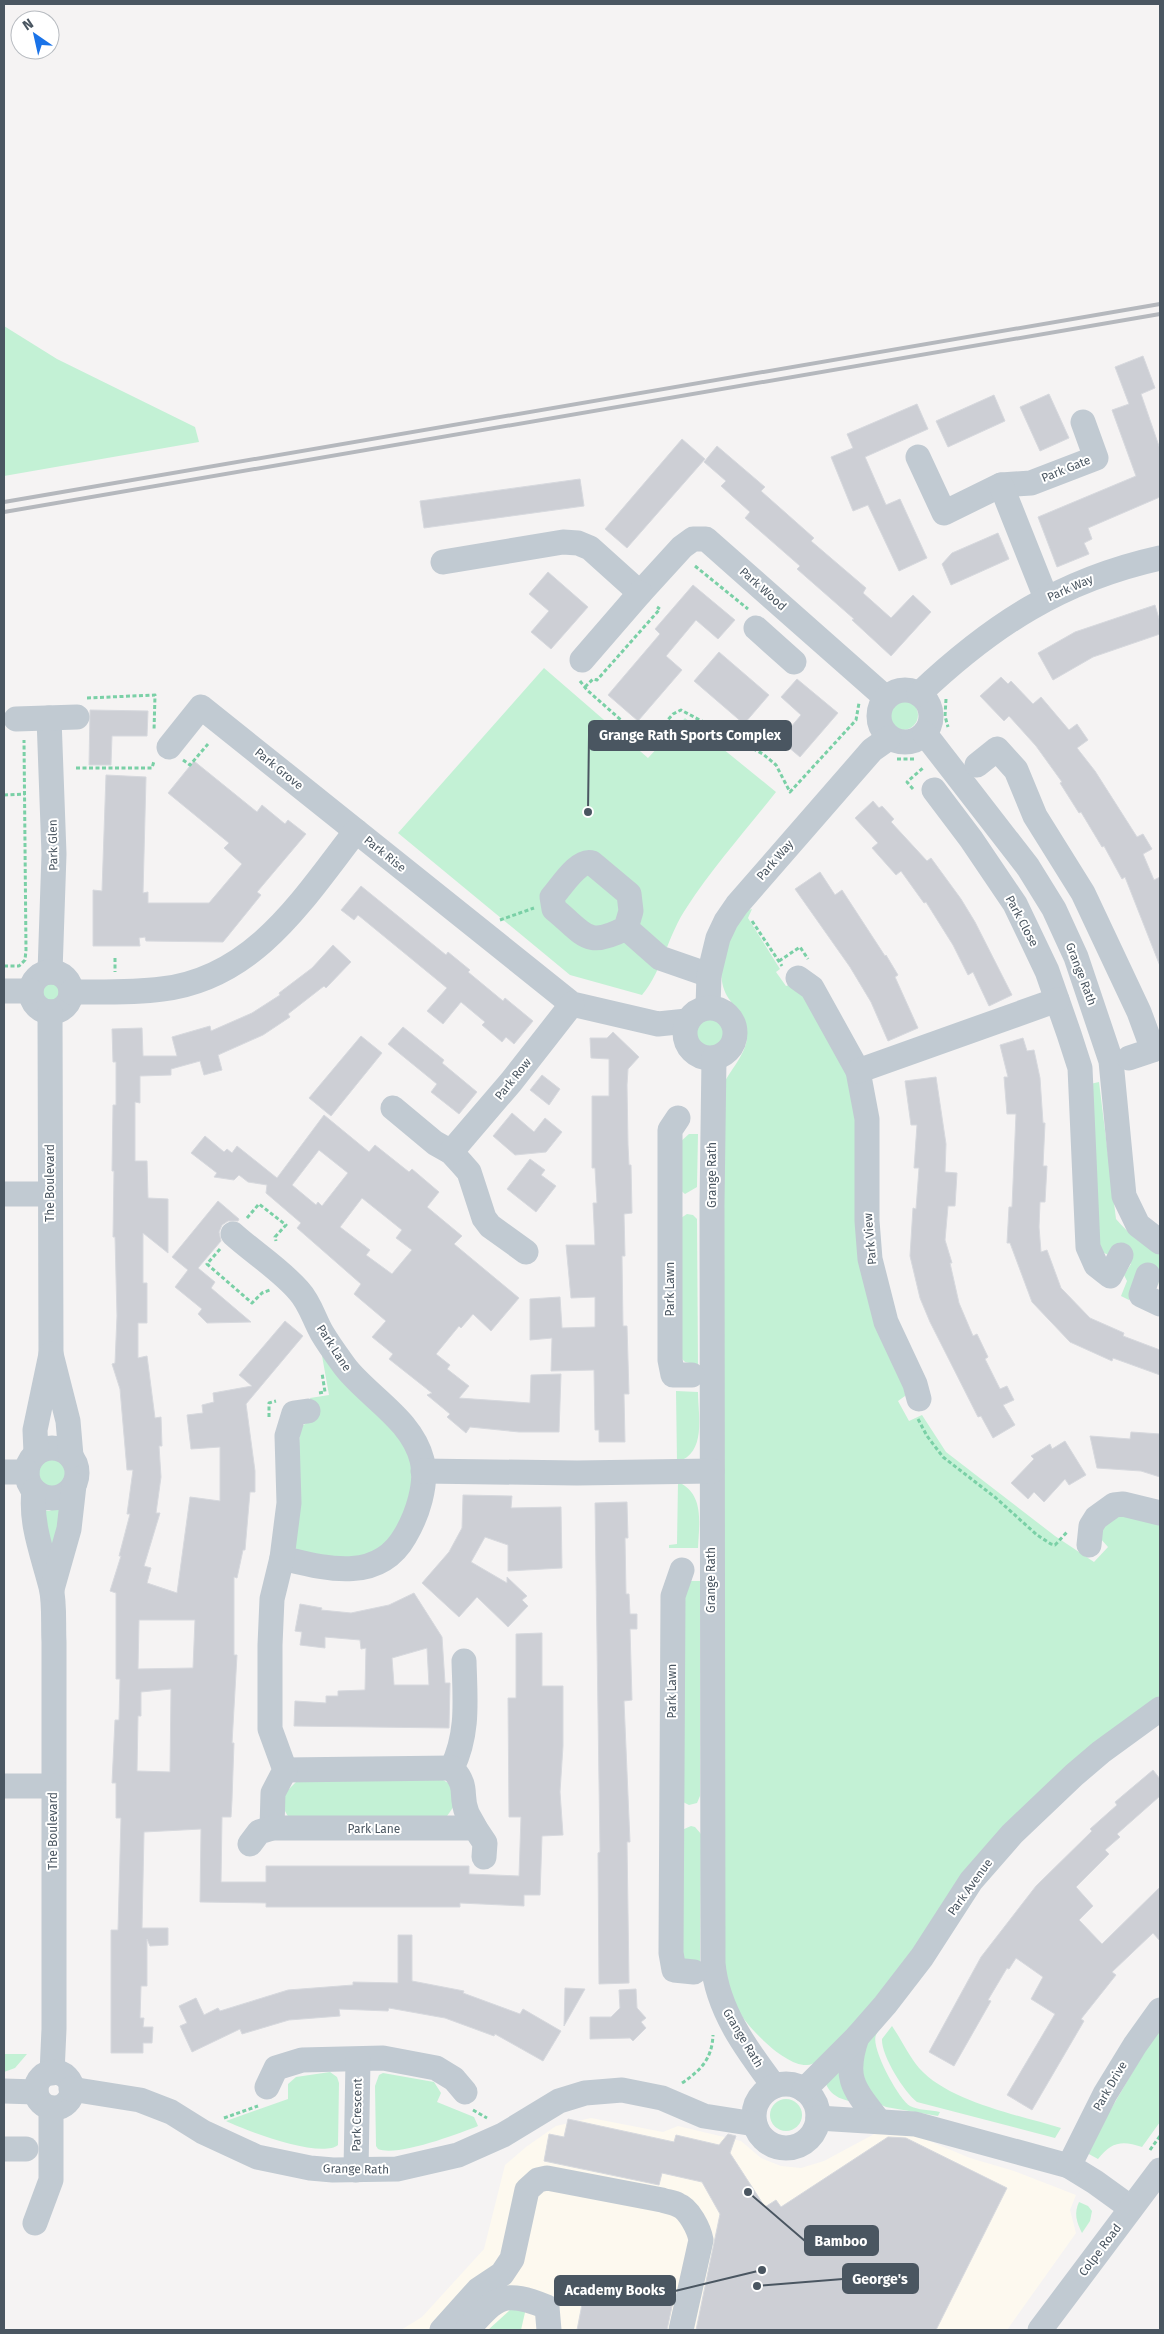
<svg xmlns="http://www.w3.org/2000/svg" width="1164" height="2334" viewBox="0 0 1164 2334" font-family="'Fira Sans',sans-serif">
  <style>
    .commercial { fill: #fdf9ef }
    .green { fill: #c3f1d5 }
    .building { fill: #cdcfd5; stroke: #d7d9de; fill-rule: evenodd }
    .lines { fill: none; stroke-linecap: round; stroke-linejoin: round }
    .path { stroke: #7ad0a6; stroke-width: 3; stroke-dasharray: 4 2.5; stroke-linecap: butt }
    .minor { stroke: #c1cad2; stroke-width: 25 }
    .rail { stroke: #b5b8bd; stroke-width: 4 }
    .labels { text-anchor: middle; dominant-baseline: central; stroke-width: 4; stroke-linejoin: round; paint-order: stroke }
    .street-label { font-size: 12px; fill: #4a5661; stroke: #fff }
    .leader { fill: none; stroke: #4a5661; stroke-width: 2 }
    .callout-dot { fill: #4a5661; stroke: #fff; stroke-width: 2 }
    .callout { fill: #4a5661; stroke: #4a5661; stroke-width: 2 }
    .callout-label { font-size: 14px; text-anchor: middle; font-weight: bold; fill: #fff }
  </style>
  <rect width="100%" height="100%" fill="#f5f3f3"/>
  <polygon class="commercial" points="591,2118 663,2132 678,2126 741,2141 761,2158 781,2166 801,2168 824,2161 891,2125 970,2158 1014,2171 1076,2195 1070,2210 1076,2233 1007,2330 401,2330 422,2317 484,2249 505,2165 526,2147 556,2126"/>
  <g class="green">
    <polygon points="4,326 57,359 195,427 199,442 4,476"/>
    <path d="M544 668 648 758 685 718 776 792C746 830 713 867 687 907 668 934 663 970 642 995L570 975 398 833Z"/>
    <circle cx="903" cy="715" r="15"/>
    <path d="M752 909 748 918 780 969 776 972 786 986 792 984 797 985 838 1051 857 1104 859 1197 906 1390 905 1396 898 1401 909 1421 922 1415 946 1452 1055 1536 1094 1562 1108 1547 1100 1538 1099 1532 1119 1513 1160 1522V1697L1098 1743 877 2000 817 2061C814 2063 811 2065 807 2065 784 2066 746 2026 736 2007 731 1998 728 1987 725 1978L722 1087C729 1071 747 1054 747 1036 747 1020 738 1012 729 999 710 971 731 936 745 911Z"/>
    <circle cx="51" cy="992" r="10"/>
    <circle cx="709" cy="1033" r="15"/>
    <path d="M1099 1082 1116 1219C1129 1234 1142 1245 1160 1253V1294L1158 1278 1143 1271 1129 1300 1121 1296 1127 1281 1124 1275 1131 1264 1117 1252 1109 1255 1099 1251 1090 1084Z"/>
    <polygon points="689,1134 698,1134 697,1187 685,1194 679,1189 679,1143"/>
    <polygon points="687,1214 693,1215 697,1219 698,1365 685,1362 681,1358 681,1218"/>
    <polygon points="321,1350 402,1440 411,1462 412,1489 408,1509 383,1549 357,1561 298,1551 294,1546 300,1427 315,1418 310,1398 329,1395"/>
    <path d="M676 1391 698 1392C698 1416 707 1453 677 1462Z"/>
    <circle cx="53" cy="1472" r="15"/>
    <path d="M678 1482C705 1494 699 1524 698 1548H669V1545L677 1544Z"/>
    <polygon points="62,1506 52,1555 39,1509 49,1511"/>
    <polygon points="687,1581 700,1581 700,1796 697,1803 689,1805 681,1801 680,1588"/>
    <polygon points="443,1780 450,1784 454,1806 445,1819 290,1820 285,1811 285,1793 297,1781"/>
    <polygon points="691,1826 695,1827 701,1834 700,1962 688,1962 682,1957 682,1830"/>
    <path d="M898 2008C891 2017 880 2026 876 2035 870 2047 899 2100 910 2106 917 2110 931 2110 940 2112L938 2116 886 2107 877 2103 858 2081 861 2049Z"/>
    <path d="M1160 2025V2122L1142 2147C1122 2140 1111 2142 1098 2159L1087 2153 1090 2145Z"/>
    <path d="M892 2026C901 2039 909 2056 919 2068 949 2102 1019 2115 1061 2128L1055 2138 917 2102C904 2092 881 2055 882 2039Z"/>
    <polygon points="4,2054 27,2054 15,2068 4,2072"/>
    <path d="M844 2060 858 2103C844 2100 832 2098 826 2084Z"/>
    <path d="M330 2072 337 2077 339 2083 338 2145C321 2159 247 2131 226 2121L288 2099V2084L296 2077Z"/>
    <path d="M383 2073 434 2082 441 2093 437 2102 474 2117 478 2126C458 2134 397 2157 378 2149L376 2146 375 2086 379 2075Z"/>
    <circle cx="786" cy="2115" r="16"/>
    <path d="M1079 2202 1088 2206 1092 2211 1090 2221 1082 2233C1076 2221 1074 2213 1079 2202Z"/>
    <polygon points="526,2308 521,2330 488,2330 511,2309"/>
  </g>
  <g class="building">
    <polygon points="1143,356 1155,388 1141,394 1160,449 1160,497 1088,528 1092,539 1084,543 1089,554 1057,567 1038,517 1136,476 1112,410 1129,404 1115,367"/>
    <polygon points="1049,394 1069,438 1040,451 1020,407"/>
    <polygon points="994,395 1005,421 948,447 936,421"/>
    <polygon points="917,404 928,429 865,457 886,505 900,499 927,558 899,571 868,505 853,511 831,457 853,448 847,434"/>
    <polygon points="682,439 705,459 627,548 605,529"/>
    <polygon points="717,446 765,487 761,491 814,538 811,541 866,588 863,593 891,618 913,595 931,612 891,656 852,620 854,619 797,569 800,566 745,518 750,512 721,486 726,481 704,462"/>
    <polygon points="580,479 584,506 424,528 420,501"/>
    <polygon points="998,533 1009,559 951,585 942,564 952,553"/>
    <polygon points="548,572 588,607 551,649 531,632 549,611 529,594"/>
    <polygon points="693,585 735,620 718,639 696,620 666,656 682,670 638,721 608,695 660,634 655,629"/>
    <polygon points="1155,605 1160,622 1160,634 1093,657 1053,680 1038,653 1075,632"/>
    <polygon points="719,652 769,695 744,724 694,681"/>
    <polygon points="1001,677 1008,684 1011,681 1033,704 1041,697 1069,730 1077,724 1088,740 1077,748 1095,771 1137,837 1143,834 1152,849 1143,854 1154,880 1160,877 1160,966 1125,877 1122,879 1104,846 1102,847 1081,812 1079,813 1060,783 1062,782 1036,746 1009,716 1004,721 980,696"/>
    <polygon points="797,679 838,713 800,757 780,740 801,715 781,697"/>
    <polygon points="90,710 148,711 147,736 112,736 111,765 89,765"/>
    <polygon points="194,761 257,812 262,805 285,824 288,820 306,834 257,892 261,895 223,942 146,941 145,937 139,938 140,946 93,946 93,890 102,891 106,775 146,777 143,893 148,892 148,903 209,903 242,864 224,848 229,843 168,793"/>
    <polygon points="873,801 879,808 882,806 894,819 891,822 927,861 931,858 961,899 975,922 1012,995 989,1006 973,972 968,975 953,945 926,902 924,903 901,871 896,875 872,848 878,843 855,818"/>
    <polygon points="820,872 835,895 842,890 885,956 886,955 898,975 895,977 918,1028 888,1041 871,1002 850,967 795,889"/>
    <polygon points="361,886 446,955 448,952 470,970 468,972 503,1001 505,998 533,1021 514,1044 506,1037 502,1042 482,1025 485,1022 461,1002 443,1024 427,1011 447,988 358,915 354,920 341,910"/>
    <path d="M333 945 351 962 326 988 324 986 288 1014 290 1017 263 1035 218 1055 222 1070 204 1075 200 1061 171 1069V1075L140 1076V1103L135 1102V1161H147L148 1198 168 1199V1253L143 1233V1283H147V1323H138V1358L147 1356 155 1418 161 1417 162 1446H159L161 1477 156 1513H160L144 1566 151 1568 147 1583 177 1593 190 1497 220 1501V1447L191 1449 187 1415 203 1413 202 1405 214 1402 213 1393 252 1386 239 1375 285 1321 303 1336 246 1404 255 1471V1492H250L245 1550H243L237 1578 234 1577V1655H237L232 1743H234L232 1800 231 1817H222L221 1882H266V1866H469V1874L519 1876 521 1817H509L508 1698H516V1634L542 1633V1686H563V1746L560 1792 563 1835 542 1836 540 1895H524V1906L460 1903V1907H266V1903L200 1902 201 1829 144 1832 142 1928H168V1945L150 1946 147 1939V1986H141L140 2018H144L143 2027H153L152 2043H143V2053H111V1930H118L121 1818H116V1783H112L115 1720H119L120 1679H116V1593L110 1591 121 1556H119L130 1514H127L133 1470H127L120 1389 112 1364 115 1363 117 1316 115 1237H113L114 1171H112L113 1105H116V1062H113L112 1029 142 1028 143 1056H177L172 1037 210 1026 211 1031 252 1013 280 995 279 993 312 968ZM139 1620H195L193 1668 138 1669ZM171 1689 170 1772 137 1771 138 1716H141V1692Z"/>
    <polygon points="403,1027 444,1060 442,1063 477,1092 459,1114 431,1092 437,1084 388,1044"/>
    <polygon points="613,1032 639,1057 628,1069 627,1085 628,1145 629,1165 631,1165 632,1213 624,1214 625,1256 622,1256 623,1326 627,1326 629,1394 624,1394 625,1442 599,1442 599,1430 595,1430 594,1370 551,1371 552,1338 530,1340 530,1299 560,1297 562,1328 595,1327 595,1297 571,1298 566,1245 595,1245 593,1203 597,1203 595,1168 592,1168 592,1096 609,1096 609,1059 591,1058 590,1038 607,1038"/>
    <polygon points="361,1036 382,1053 331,1116 309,1098"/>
    <polygon points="1023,1038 1027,1051 1034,1050 1040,1078 1043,1123 1045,1123 1043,1166 1047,1166 1045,1202 1040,1202 1039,1227 1041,1252 1047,1250 1061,1288 1090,1318 1124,1333 1123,1336 1160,1350 1160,1375 1113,1358 1112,1361 1070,1342 1032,1302 1010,1243 1007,1243 1009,1207 1012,1207 1016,1114 1007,1114 1004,1077 1008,1077 1000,1045"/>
    <polygon points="542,1075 560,1089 549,1105 530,1090"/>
    <polygon points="936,1077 946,1144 945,1172 957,1173 955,1206 948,1206 945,1240 952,1263 950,1263 959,1303 973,1336 977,1334 988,1357 985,1359 1000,1389 1007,1386 1014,1400 1003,1405 1015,1425 993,1438 981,1416 978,1417 930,1322 920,1298 910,1256 913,1208 916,1209 919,1168 914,1168 917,1125 911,1125 905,1081"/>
    <polygon points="512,1113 534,1132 545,1118 562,1132 546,1152 515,1155 493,1136"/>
    <path d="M324 1115 369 1152 375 1145 409 1172 412 1169 439 1192 427 1207 462 1236 454 1244 519 1298 491 1331 473 1314 461 1328 459 1326 436 1354 450 1365 447 1369 469 1386 459 1398 530 1403 531 1375 561 1374 559 1432H519L470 1427 466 1433 447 1417 450 1414 427 1395 432 1393 389 1359 393 1354 372 1337 386 1321 354 1294 361 1284 297 1228 301 1223 266 1193 267 1185 248 1182 239 1175 234 1180 214 1177 217 1173 191 1153 205 1136 224 1152 227 1149 232 1153 237 1146 277 1178ZM319 1150 348 1173 322 1206 318 1202 316 1205 292 1185ZM362 1198 402 1230 396 1238 412 1250 392 1274 366 1255 370 1250 340 1227Z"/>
    <polygon points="530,1159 545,1170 541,1175 556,1186 536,1212 507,1189"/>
    <polygon points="218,1201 239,1219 238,1221 228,1221 222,1225 219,1232 221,1241 198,1268 215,1282 211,1288 251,1322 207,1323 198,1314 202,1309 175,1287 188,1270 172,1257"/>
    <polygon points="1131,1432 1160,1434 1160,1477 1141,1471 1097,1468 1090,1436 1130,1439"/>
    <polygon points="1065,1441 1086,1475 1069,1485 1065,1479 1044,1502 1034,1492 1028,1499 1011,1483 1034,1459 1031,1456 1050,1444 1052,1449"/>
    <polygon points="463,1495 512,1496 511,1508 561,1507 562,1568 508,1571 508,1545 485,1537 471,1562 507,1583 507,1577 527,1596 522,1600 528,1606 508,1627 477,1597 459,1617 422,1583 449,1552 462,1528"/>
    <polygon points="627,1502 628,1538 625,1538 626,1594 629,1594 630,1614 637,1614 637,1629 630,1629 632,1700 624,1701 630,1842 627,1842 629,1983 599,1984 598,1853 600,1852 595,1503"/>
    <path d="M414 1593 442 1637 445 1683H450L449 1728 294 1726 295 1701 326 1703V1696H338V1691L365 1690 366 1648 361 1649 360 1640 325 1637V1648L300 1645 302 1632 295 1631 300 1604 322 1608 321 1610 351 1613 389 1605ZM427 1648 429 1685H394L392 1658Z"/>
    <polygon points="1153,1770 1160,1779 1160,1796 1117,1834 1120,1837 1105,1850 1109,1854 1076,1887 1093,1906 1079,1920 1102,1944 1160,1887 1160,1941 1153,1933 1112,1972 1116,1975 1081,2019 1084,2021 1032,2110 1007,2095 1055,2014 1031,1999 1043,1977 1016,1958 1009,1969 1007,1968 988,2000 991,2001 954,2066 929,2052 981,1957 1036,1886 1092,1831 1090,1829 1117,1805 1115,1802"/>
    <polygon points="398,1935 412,1935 412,1981 464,1991 463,1993 520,2014 523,2009 561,2031 543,2061 495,2034 494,2036 445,2018 389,2008 388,2011 339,2009 340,2016 289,2020 242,2034 240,2029 192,2052 180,2026 187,2023 179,2006 196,1998 204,2015 218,2008 220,2011 288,1990 353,1985 353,1982 398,1983"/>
    <polygon points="565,1988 585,1989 564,2026"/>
    <polygon points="636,1989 637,2008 646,2018 641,2022 646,2028 633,2041 630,2038 590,2039 590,2017 611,2017 620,2008 619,1990"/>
    <polygon points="568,2119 674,2142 676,2135 719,2145 728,2134 736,2136 730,2153 765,2207 776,2200 781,2207 888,2137 906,2138 1007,2188 936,2330 696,2330 720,2214 702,2182 662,2173 659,2185 544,2161 549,2134 564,2137"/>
    <polygon points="587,2279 674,2297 667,2330 577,2330"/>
  </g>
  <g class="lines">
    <g class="path">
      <polyline points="695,566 748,609"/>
      <polyline points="580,681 587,690 647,743 673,714 681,710 763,754 776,765 790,792 856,720 859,703"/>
      <polyline points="585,687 593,679 597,680 660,609 657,607"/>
      <polyline points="87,698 155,695 154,731"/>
      <polyline points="946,699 945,716 948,727"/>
      <polyline points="897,759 916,759"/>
      <polyline points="183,760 190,765 208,744"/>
      <polyline points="76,768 152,768 154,761"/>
      <polyline points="913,789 907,782 924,767"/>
      <polyline points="4,795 25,794"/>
      <polyline points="500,920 534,908"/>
      <polyline points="752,921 782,966"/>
      <polyline points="115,958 115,972"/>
      <polyline points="779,961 800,947 808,959"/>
      <polyline points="4,966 19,966 25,960 26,950 24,740"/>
      <polyline points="247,1218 259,1204 286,1225 275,1237 276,1241"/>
      <polyline points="220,1249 207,1264 252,1303 262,1293 270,1290"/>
      <polyline points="319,1393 325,1392 322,1373"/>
      <polyline points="269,1417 269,1403 276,1401"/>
      <polyline points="918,1419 927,1436 943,1457 996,1498 1037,1535 1051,1544 1055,1545 1068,1531"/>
      <path d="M682 2083C701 2070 712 2059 713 2035"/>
      <polyline points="473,2110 487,2118"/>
      <polyline points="224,2118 258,2106"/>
      <polyline points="1150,2150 1160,2136"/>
    </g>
    <g class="minor">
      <polyline points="918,457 944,513 1001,485 1031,483 1096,458 1083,422"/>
      <polyline points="1001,485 1046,598"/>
      <polyline points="443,562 563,542 578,543 590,548 640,593 682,547 693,539 706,539 886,698"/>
      <polyline points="756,628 794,662"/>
      <polyline points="582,660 640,593"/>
      <circle cx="905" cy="716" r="26"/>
      <path d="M919 694C992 625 1061 580 1160 558"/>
      <polyline points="49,718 54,854 50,972"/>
      <polyline points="16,719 77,717"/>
      <polyline points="925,734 1028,867 1054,909 1076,957 1111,1061 1124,1196 1138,1225 1160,1242"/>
      <polyline points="169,747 201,707 356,831"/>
      <polyline points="977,765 997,749 1016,770 1035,816 1083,893 1139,1012 1153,1050 1129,1058"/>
      <polyline points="934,790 971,839 1015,904 1047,971 1069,1034 1080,1068 1088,1247 1096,1265 1110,1276 1121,1255"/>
      <path d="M626 928 631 911 629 894 592 863C579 858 561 887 552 897L554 909C585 934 586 949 626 928L660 958 709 975"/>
      <circle cx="51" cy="992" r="20"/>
      <polyline points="798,978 812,988 858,1071 867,1119 867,1221 870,1259 886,1322 915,1384 919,1399"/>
      <polyline points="4,991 31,991"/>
      <path d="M71 992C101 992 132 993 162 989 255 978 303 899 356 831L572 1004 658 1024 687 1021"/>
      <polyline points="708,1007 709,975 718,938 726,921 737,905 872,750 889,738"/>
      <circle cx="710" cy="1033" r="25"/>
      <polyline points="50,1012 51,1354"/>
      <path d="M714 1058 712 1204 713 1963C717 2010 747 2050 774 2086"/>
      <polyline points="858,1071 1057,1000"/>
      <polyline points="393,1108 435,1143 451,1152 462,1164 469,1172 484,1218 490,1226 526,1252"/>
      <polyline points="678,1118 670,1130 670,1360 673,1375 692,1375"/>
      <polyline points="451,1152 511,1082 572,1004"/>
      <polyline points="4,1194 50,1194"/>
      <path d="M233 1234C254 1253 280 1269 299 1291 310 1303 314 1319 322 1333 329 1345 338 1357 346 1368 370 1398 412 1420 422 1460 428 1484 417 1516 405 1536 378 1584 324 1568 282 1558"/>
      <polyline points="1148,1275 1141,1295 1160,1304"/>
      <circle cx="52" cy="1473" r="25"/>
      <polyline points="36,1453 35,1430 51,1354 68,1421 71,1456"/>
      <polyline points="423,1471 577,1473 712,1471"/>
      <polyline points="4,1472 27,1472"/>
      <path d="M34 1491C30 1524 43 1555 51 1587 55 1604 53 1624 54 1642V2029L52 2073"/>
      <polyline points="1089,1545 1091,1526 1096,1518 1114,1505 1123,1504 1160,1513"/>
      <polyline points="682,1570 673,1596 671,1953 674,1970 694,1972"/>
      <polyline points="52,1589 69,1529 74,1485"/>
      <path d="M464 1661C465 1699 469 1733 452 1768 470 1789 459 1793 467 1813 469 1818 473 1823 475 1828"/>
      <polyline points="285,1770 452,1768"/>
      <polyline points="4,1786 53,1786"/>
      <polyline points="272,1828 273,1793 285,1770 270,1729 270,1645 272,1599 282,1558 289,1503 287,1436 294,1413 308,1411"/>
      <polyline points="250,1844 259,1832 272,1828 475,1828 485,1843 484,1857"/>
      <path d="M857 2037C843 2078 853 2088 878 2120"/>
      <circle cx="54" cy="2090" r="18"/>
      <circle cx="786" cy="2116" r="32"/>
      <polyline points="267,2087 276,2068 302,2060 383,2058 436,2068 454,2079 465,2092"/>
      <polyline points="71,2089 140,2100 171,2112 203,2132 257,2157 310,2168 333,2170 397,2169 458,2155 503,2135 559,2101 585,2093 622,2090 662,2098 704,2116 755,2124"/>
      <polyline points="804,2090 857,2037 885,2005 922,1957 971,1881 1012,1834 1074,1775 1101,1752 1160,1709"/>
      <polyline points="4,2091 36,2092"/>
      <polyline points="818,2118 915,2124 1069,2166 1095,2182 1131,2208"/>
      <polyline points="4,2149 26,2149"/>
      <polyline points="1069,2166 1105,2094 1135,2045 1160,2010"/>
      <polyline points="356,2170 358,2060"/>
      <polyline points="35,2223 51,2180 51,2108"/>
      <path d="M442 2330 478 2290 502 2274 512 2259 527 2190 538 2180 547 2178 662 2200C667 2202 673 2202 678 2205 689 2209 699 2229 701 2240L681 2330"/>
      <path d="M467 2330C497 2297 502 2289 547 2307L549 2330"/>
      <polyline points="1040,2330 1160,2170"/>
    </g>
    <g class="rail">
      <polyline points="4,502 1160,304"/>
      <polyline points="4,512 1160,314"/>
    </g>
  </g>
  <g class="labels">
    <g class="street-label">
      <text transform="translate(1066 469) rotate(-22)">Park Gate</text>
      <text transform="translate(1070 588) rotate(-24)">Park Way</text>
      <text transform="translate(763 589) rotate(42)">Park Wood</text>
      <text transform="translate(279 769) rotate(39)">Park Grove</text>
      <text transform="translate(53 845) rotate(-91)">Park Glen</text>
      <text transform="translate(385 854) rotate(39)">Park Rise</text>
      <text transform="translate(775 860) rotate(-49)">Park Way</text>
      <text transform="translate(1022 921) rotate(62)">Park Close</text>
      <text transform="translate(1081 974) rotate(69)">Grange Rath</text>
      <text transform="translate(513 1079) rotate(-51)">Park Row</text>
      <text transform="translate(712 1175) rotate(-90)">Grange Rath</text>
      <text transform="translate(50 1183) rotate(-90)">The Boulevard</text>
      <text transform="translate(870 1239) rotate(-95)">Park View</text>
      <text transform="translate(670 1289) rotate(-90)">Park Lawn</text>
      <text transform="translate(334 1348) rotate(57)">Park Lane</text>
      <text transform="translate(711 1580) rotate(-90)">Grange Rath</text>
      <text transform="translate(672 1691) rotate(-90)">Park Lawn</text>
      <text x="374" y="1829">Park Lane</text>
      <text transform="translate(53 1831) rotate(-90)">The Boulevard</text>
      <text transform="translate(970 1887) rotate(-54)">Park Avenue</text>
      <text transform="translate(743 2038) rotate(59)">Grange Rath</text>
      <text transform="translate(1110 2086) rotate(-60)">Park Drive</text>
      <text transform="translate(357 2115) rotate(-89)">Park Crescent</text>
      <text transform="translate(356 2169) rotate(1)">Grange Rath</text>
      <text transform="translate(1100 2250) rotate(-53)">Colpe Road</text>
    </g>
  </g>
  <path class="leader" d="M588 812L589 735M748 2192L805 2241M757 2286L843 2279M762 2270L675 2291"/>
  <g class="callout-dot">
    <circle cx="588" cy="812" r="5"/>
    <circle cx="748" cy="2192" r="5"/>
    <circle cx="757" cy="2286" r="5"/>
    <circle cx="762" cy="2270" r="5"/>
  </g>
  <g class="callout">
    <rect x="589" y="721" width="202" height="29" rx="5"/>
    <rect x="805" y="2226" width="73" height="29" rx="5"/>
    <rect x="843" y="2264" width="75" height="29" rx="5"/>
    <rect x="555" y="2276" width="120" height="29" rx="5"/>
  </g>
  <g class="callout-label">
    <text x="690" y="740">Grange Rath Sports Complex</text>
    <text x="841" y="2246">Bamboo</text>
    <text x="880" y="2284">George's</text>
    <text x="615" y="2295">Academy Books</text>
  </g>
  <rect width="1164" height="2334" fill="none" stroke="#4a5661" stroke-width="10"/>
  <g transform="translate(35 35) rotate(326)"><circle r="24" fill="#ffffff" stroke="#b7bbc0"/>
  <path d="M0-4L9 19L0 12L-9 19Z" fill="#1a73e8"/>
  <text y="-8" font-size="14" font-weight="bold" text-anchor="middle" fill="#4a5661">N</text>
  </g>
</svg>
